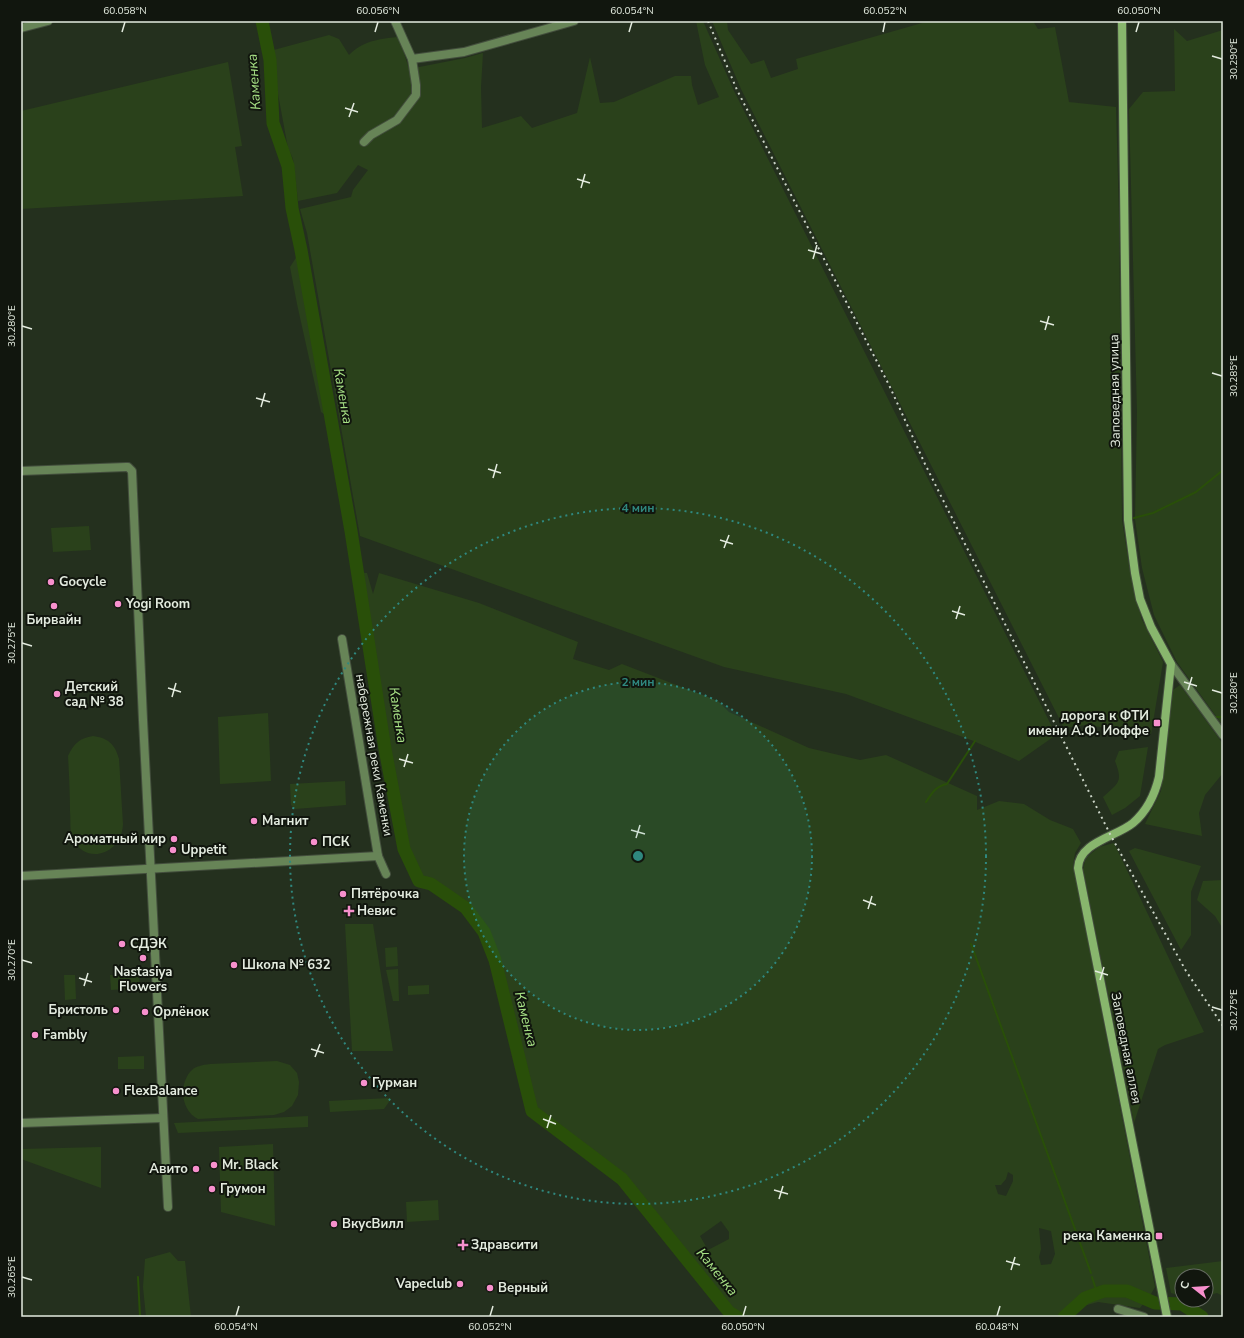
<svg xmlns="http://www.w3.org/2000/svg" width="1244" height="1338" viewBox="0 0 1244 1338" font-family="'Nunito Sans',sans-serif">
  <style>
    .green { fill: #2a411b; fill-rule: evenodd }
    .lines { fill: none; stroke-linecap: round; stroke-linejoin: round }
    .stream { stroke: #294f09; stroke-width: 2 }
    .river { stroke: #294f09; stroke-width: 13 }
    .street-casing { stroke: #434e3d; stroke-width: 10 }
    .secondary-casing { stroke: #434e3d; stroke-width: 10 }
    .street { stroke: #678457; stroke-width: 8 }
    .secondary { stroke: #88b66d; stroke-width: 8 }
    .rail { stroke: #ccd5c8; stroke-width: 2; stroke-dasharray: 2 4; stroke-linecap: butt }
    .ticks { fill: none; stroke: #e3ebdf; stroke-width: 1.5 }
    .ring { fill: none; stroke: #2f887f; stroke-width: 2; stroke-dasharray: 2 4 }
    .poi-dot { fill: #f790cd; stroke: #11160e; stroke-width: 1.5 }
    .labels { text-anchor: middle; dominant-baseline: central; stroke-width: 4; stroke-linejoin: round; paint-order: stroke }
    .street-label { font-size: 13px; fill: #e3ebdf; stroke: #11160e }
    .poi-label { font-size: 13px; font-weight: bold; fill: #e3ebdf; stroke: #11160e; text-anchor: start }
    .water-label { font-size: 14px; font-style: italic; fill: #a8e286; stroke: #11160e }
    .centre { fill: #2f887f; stroke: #11160e; stroke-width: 2 }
    .ring-label { font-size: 12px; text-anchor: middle; font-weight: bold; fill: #2f887f; stroke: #11160e; stroke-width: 4; stroke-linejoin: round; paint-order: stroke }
    .neatline { fill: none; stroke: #e3ebdf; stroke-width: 1.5 }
    .ticks-label { font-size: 10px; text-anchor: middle; fill: #e3ebdf }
  </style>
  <rect width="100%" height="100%" fill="#24301e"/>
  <g class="green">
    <path d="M696 21H703L734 91 1056 735 1019 761 971 740 846 694 724 667 360 536 307 233 300 209 351 197 353 190 368 170 358 165 337 193 298 201 293 159 288 148 270 51 329 35 339 39 349 55C363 41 378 39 397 37L400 40 409 69 465 58 483 53 481 87 482 128 521 116 532 128 577 113 590 57 600 103 614 102 675 76H691L692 85 698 105 719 97 705 65Z"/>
    <polygon points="712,21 727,21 728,30 751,64 764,60 771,78 798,69 796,59 929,21 1033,21 1038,29 1055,27 1069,102 1116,107 1119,217 1122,520 1130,571 1142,620 1163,662 1151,734 1086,725 1064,728 741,89"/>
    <polygon points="1174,29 1187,41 1223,30 1223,726 1177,662 1154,615 1142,568 1135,519 1137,412 1129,109 1143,92 1175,91"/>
    <polygon points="228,62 242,146 235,147 243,196 21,209 21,111"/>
    <polygon points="301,250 331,419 321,412 297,304 290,267"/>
    <polygon points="89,526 91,550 53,552 51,528"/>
    <path d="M356 572 367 573 373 594 379 573 479 603 578 642 573 659 609 670 622 664 718 701 729 712 809 748 860 760 886 755 977 796V810L999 801 1024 804 1050 820 1073 829 1081 843 1075 853 1073 865 1155 1287 1151 1294 1140 1308 1098 1302 1080 1307 1069 1317H759L734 1313 626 1177 535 1113 503 981 488 928 466 908 431 884 419 881 404 849 385 749ZM1008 1172 1013 1175V1181L1006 1196 998 1194 995 1185H1001L1006 1179ZM721 1221 729 1232V1239L708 1250 700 1236ZM1039 1228 1051 1231 1055 1254 1051 1264 1041 1265 1039 1257 1041 1249Z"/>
    <polygon points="1180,685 1223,744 1223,773 1205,795 1199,813 1202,836 1145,824 1161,791 1173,690"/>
    <polygon points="268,713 271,781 220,784 218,717"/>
    <path d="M93 736C108 738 115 744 119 759L123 824C122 854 86 866 73 839 69 831 71 820 70 811 70 793 69 774 68 756 74 743 80 738 93 736Z"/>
    <path d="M1148 747 1140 796 1125 808 1112 815 1103 797C1119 783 1123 782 1115 761L1119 751Z"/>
    <polygon points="345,781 346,805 295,809 291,805 290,784"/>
    <polygon points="1114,843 1204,1032 1165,1045 1158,1049 1134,1123 1083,869 1086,858 1099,847"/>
    <polygon points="1135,848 1201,866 1191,892 1191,935 1181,950 1129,851"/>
    <polygon points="1223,880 1223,929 1215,916 1197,900 1203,881"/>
    <polygon points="345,924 373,924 393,1051 352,1051"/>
    <polygon points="397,947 398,966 386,967 385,948"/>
    <polygon points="398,969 399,1001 393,1001 386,970"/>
    <polygon points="139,974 140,988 111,990 110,975"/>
    <polygon points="64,975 75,975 76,999 65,1000"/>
    <polygon points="429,985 429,994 408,995 408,986"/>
    <polygon points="144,1056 144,1069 118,1069 118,1057"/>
    <path d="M277 1061 290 1065 297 1073 299 1082 298 1095 292 1106 284 1112 274 1115 198 1119C182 1111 178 1087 190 1072 195 1066 202 1065 210 1064Z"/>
    <polygon points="390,1098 391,1099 384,1109 330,1112 329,1101"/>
    <polygon points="308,1116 308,1127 178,1133 174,1123"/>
    <polygon points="273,1144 275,1226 221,1212 219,1147"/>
    <polygon points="101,1147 101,1188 21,1159 21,1149"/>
    <polygon points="438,1200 439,1220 407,1222 406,1202"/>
    <polygon points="170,1252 178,1261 185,1261 191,1317 146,1317 143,1287 145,1259"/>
    <polygon points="1223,1261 1223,1296 1217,1293 1206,1296 1206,1276 1182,1276 1182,1296 1171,1293 1166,1268"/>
  </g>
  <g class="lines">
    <g class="stream">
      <polyline points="1130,519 1153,513 1196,492 1223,470"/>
      <polyline points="1213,717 1223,717"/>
      <path d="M926 802C932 793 936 786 947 784L975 741"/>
      <polyline points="971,944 1091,1273"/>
      <polyline points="138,1277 140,1317"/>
      <polyline points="1092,1277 1097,1293"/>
    </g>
    <g class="river">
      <polyline points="262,21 270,60 273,123 288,166 292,208 301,250 351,531 385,749 404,849 419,881 431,884 466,908 484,932 495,960 532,1111 622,1179 729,1312 737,1317"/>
      <polyline points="1064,1317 1085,1298 1104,1291 1127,1291 1155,1303 1182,1304 1202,1317"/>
    </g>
    <defs>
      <g id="street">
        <polyline points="395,21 412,59 464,52 574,21"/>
        <polyline points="21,28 48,21"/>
        <polyline points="364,142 371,135 397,120 416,95 416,85 412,59"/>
        <polyline points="21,471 126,467 128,467 132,471 143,720 168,1207"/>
        <polyline points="342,639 378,856 386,874"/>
        <polyline points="1171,664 1223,735"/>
        <polyline points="21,876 378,856"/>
        <polyline points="21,1123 163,1118"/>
        <polyline points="1118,1309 1144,1317"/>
      </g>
      <path id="secondary" d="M1122 21 1128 520 1135 573 1140 599 1151 627 1171 664 1159 777C1155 794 1147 811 1133 823 1116 837 1079 842 1078 868L1167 1317"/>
    </defs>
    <use href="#street" class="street-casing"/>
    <use href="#secondary" class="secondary-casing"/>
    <use href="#street" class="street"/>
    <use href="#secondary" class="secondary"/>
    <polyline class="rail" points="708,21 737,90 889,385 925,464 1111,836 1186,971 1223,1026"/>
  </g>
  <path class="ticks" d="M122 32 125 22M375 32 378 22M629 32 632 22M883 32 885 22M1136 32 1139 22M1212 56 1222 59M345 108 358 112M349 117 354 103M577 179 590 183M581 188 585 174M808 250 822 254M813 259 817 245M1040 321 1054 325M22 326 32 329M1045 330 1049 316M1212 373 1222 376M256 398 270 402M261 407 265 393M488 469 501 473M493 478 497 464M720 540 733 544M724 548 729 535M952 611 965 615M956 619 960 606M22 643 32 646M1184 682 1197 686M168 688 181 692M1188 690 1192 677M1212 690 1222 693M172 697 176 683M399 759 413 763M404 767 408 754M631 830 645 834M636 838 640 825M863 900 876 905M868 909 872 896M22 960 32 963M1095 971 1108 975M79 978 92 982M1100 980 1104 967M84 986 88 973M1212 1007 1222 1010M311 1049 324 1053M315 1057 320 1044M543 1119 556 1124M547 1128 551 1115M774 1190 788 1194M779 1199 783 1186M1006 1261 1020 1265M1011 1270 1015 1257M22 1277 32 1280M236 1316 239 1306M490 1316 493 1306M743 1316 746 1306M997 1316 1000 1306"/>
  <circle cx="638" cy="856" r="174" fill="#2f887f" fill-opacity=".12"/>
  <g class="ring">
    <circle cx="638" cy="856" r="174"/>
    <circle cx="638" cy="856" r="348"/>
  </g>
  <g class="poi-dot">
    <circle cx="51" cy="582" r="4"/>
    <circle cx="118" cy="604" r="4"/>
    <circle cx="54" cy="606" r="4"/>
    <circle cx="57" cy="694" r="4"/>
    <rect x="1153" y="719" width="8" height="8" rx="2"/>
    <circle cx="254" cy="821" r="4"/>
    <circle cx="174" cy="839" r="4"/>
    <circle cx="314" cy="842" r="4"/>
    <circle cx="173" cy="850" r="4"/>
    <circle cx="343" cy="894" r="4"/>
    <path d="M347 905h4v4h4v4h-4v4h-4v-4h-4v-4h4z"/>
    <circle cx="122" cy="944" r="4"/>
    <circle cx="143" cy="958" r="4"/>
    <circle cx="234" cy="965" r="4"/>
    <circle cx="116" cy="1010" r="4"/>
    <circle cx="145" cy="1012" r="4"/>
    <circle cx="35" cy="1035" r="4"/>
    <circle cx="364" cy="1083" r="4"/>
    <circle cx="116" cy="1091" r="4"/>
    <circle cx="214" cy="1165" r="4"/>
    <circle cx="196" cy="1169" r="4"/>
    <circle cx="212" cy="1189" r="4"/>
    <circle cx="334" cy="1224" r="4"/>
    <rect x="1155" y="1232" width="8" height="8" rx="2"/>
    <path d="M461 1239h4v4h4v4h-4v4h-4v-4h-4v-4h4z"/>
    <circle cx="460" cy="1284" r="4"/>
    <circle cx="490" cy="1288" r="4"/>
  </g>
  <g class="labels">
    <g class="street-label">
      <text transform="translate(1115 391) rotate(-91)">Заповедная улица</text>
      <text transform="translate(374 755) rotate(80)">набережная реки Каменки</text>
      <text transform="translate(1126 1048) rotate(79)">Заповедная аллея</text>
    </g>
    <g class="poi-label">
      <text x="59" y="582">Gocycle</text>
      <text x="126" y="604">Yogi Room</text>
      <text x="54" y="620" text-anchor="middle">Бирвайн</text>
      <text x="65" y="687">Детский<tspan x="65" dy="15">сад № 38</tspan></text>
      <text x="1149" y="716" text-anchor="end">дорога к ФТИ<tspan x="1149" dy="15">имени А.Ф. Иоффе</tspan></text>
      <text x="262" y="821">Магнит</text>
      <text x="166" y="839" text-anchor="end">Ароматный мир</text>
      <text x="322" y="842">ПСК</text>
      <text x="181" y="850">Uppetit</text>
      <text x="351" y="894">Пятёрочка</text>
      <text x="357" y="911">Невис</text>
      <text x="130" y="944">СДЭК</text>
      <text x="242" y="965">Школа № 632</text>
      <text x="143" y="972" text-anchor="middle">Nastasiya<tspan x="143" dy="15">Flowers</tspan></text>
      <text x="108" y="1010" text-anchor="end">Бристоль</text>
      <text x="153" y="1012">Орлёнок</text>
      <text x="43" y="1035">Fambly</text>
      <text x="372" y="1083">Гурман</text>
      <text x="124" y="1091">FlexBalance</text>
      <text x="222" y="1165">Mr. Black</text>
      <text x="188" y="1169" text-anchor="end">Авито</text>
      <text x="220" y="1189">Грумон</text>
      <text x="342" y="1224">ВкусВилл</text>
      <text x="1151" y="1236" text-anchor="end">река Каменка</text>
      <text x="471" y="1245">Здравсити</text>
      <text x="452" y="1284" text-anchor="end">Vapeclub</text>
      <text x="498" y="1288">Верный</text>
    </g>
    <g class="water-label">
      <text transform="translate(254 82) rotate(-94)">Каменка</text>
      <text transform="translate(343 396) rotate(80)">Каменка</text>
      <text transform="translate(398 715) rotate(81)">Каменка</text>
      <text transform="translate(526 1019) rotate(76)">Каменка</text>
      <text transform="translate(717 1272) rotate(51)">Каменка</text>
    </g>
  </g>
  <circle cx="638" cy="856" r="6" class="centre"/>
  <g class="ring-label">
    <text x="638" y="512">4 мин</text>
    <text x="638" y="686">2 мин</text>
  </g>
  <rect width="1244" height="1338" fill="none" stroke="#11160e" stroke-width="44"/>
  <g transform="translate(1194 1288) rotate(287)"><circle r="19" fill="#11160e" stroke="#656b62"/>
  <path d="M0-3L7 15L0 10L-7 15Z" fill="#f790cd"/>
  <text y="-6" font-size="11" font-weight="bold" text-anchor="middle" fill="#e3ebdf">С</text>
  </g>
  <rect x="22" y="22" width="1200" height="1294" class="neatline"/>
  <g class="ticks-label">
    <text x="125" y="14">60.058°N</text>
    <text x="378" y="14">60.056°N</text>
    <text x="632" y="14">60.054°N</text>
    <text x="885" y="14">60.052°N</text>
    <text x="1139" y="14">60.050°N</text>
    <text transform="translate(1233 59) rotate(-90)" y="4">30.290°E</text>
    <text transform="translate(11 326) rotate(-90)" y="4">30.280°E</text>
    <text transform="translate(1233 376) rotate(-90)" y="4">30.285°E</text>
    <text transform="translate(11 643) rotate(-90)" y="4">30.275°E</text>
    <text transform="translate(1233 693) rotate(-90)" y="4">30.280°E</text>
    <text transform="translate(11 960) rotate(-90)" y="4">30.270°E</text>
    <text transform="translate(1233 1010) rotate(-90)" y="4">30.275°E</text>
    <text transform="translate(11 1277) rotate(-90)" y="4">30.265°E</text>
    <text x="236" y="1330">60.054°N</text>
    <text x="490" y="1330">60.052°N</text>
    <text x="743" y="1330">60.050°N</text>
    <text x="997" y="1330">60.048°N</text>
  </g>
</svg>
